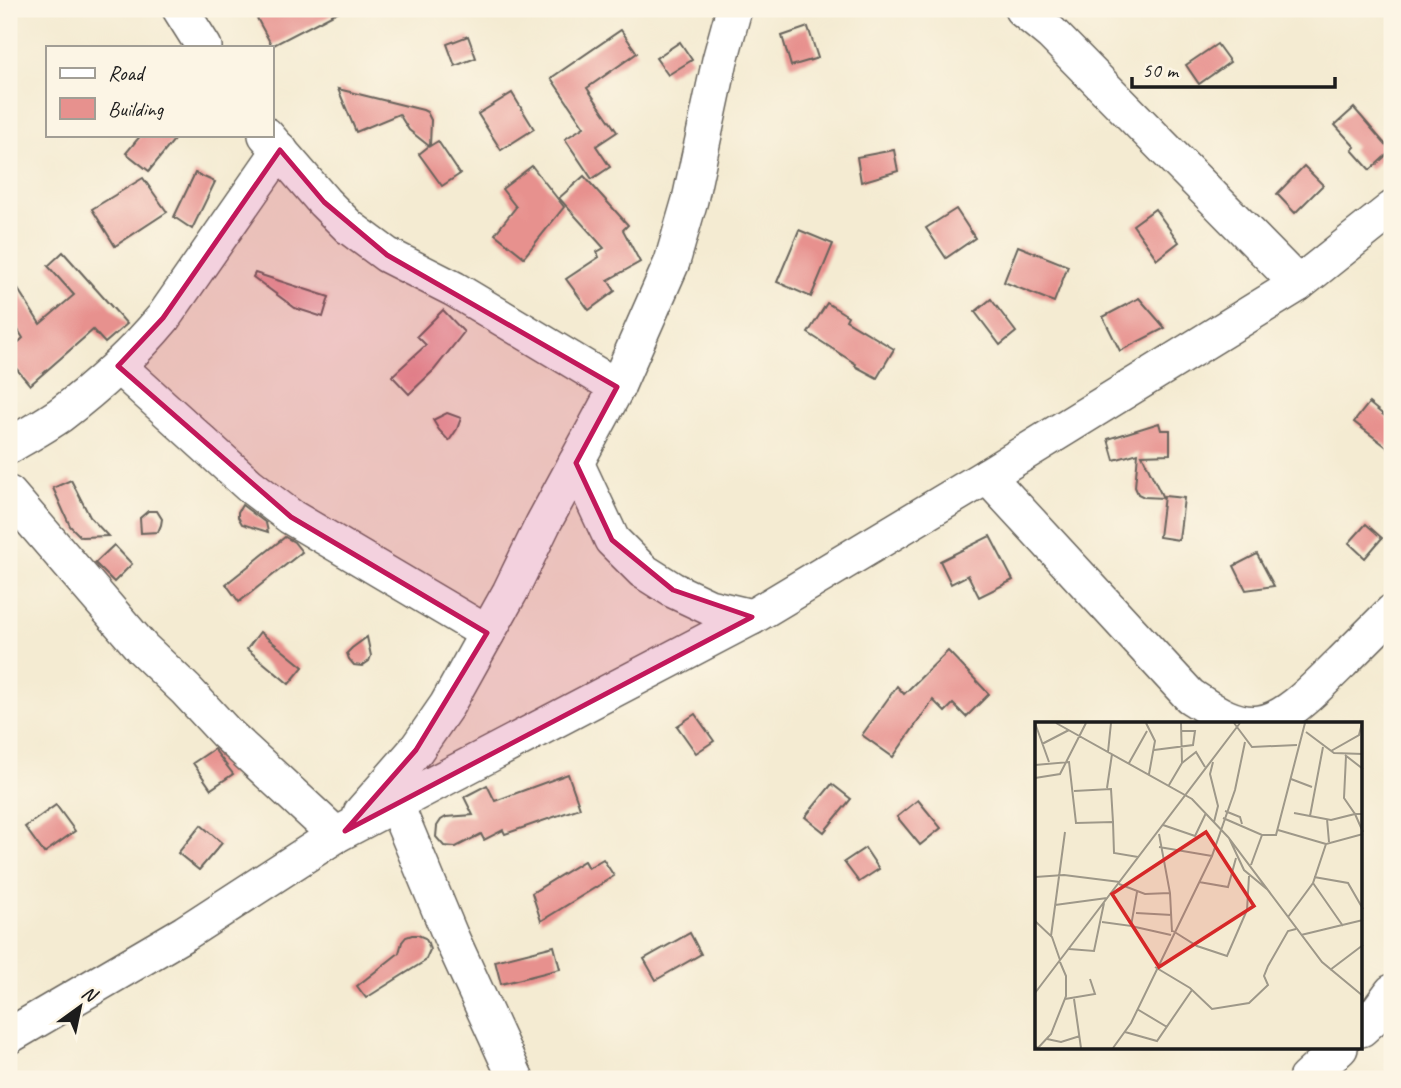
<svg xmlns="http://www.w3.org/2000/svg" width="1401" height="1088" viewBox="0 0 1401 1088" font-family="Caveat,sans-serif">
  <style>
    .building { fill: #e7918e }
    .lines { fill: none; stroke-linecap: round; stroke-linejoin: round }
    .minor-casing { stroke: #68645c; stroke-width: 38 }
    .minor { stroke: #fff; stroke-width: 35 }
    .marked { fill: #c2185b; fill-opacity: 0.2; stroke: #c2185b; stroke-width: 5; stroke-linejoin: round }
    .inset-road { fill: none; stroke: #9e9889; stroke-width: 2 }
    .view { fill: #d62828; fill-opacity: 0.15; stroke: #d62828; stroke-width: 3.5 }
    .inset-edge { fill: none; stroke: #1c1c1c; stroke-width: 3.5 }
  </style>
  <rect width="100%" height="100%" fill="#fcf5e5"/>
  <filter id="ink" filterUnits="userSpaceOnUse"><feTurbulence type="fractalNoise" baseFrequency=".0143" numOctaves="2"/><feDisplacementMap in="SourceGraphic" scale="14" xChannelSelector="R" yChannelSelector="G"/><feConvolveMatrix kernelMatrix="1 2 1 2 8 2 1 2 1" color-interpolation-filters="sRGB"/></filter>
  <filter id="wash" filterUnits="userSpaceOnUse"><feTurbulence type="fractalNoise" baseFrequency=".00686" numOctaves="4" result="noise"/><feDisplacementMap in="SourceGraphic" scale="28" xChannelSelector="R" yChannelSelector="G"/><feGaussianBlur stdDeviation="1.57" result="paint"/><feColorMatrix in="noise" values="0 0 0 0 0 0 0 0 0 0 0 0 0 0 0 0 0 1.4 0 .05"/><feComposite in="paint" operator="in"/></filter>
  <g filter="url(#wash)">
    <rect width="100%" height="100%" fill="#f4ebd2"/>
    <g id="blocks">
      <g class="building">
        <polygon points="252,9 343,9 272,46"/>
        <polygon points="808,27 818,58 791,66 782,36"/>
        <polygon points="621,30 637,53 587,88 617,132 596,146 610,167 592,179 565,139 584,127 551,78"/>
        <polygon points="468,36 476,58 455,66 447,44"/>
        <polygon points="680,42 692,60 668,75 656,58"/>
        <polygon points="1217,44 1230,62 1199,84 1186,65"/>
        <polygon points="338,89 423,110 427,112 431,120 430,146 438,141 460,174 442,186 419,154 429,146 409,130 399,114 356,132"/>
        <polygon points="512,93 534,129 501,150 478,114"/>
        <polygon points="1354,108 1391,151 1370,170 1352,150 1355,147 1335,125"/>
        <polygon points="141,135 178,135 149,171 126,153"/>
        <polygon points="894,150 898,171 861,182 857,157"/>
        <polygon points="532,166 564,207 524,257 495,234 516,207 502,189"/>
        <polygon points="1304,166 1323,185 1295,213 1277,194"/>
        <polygon points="195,173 215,182 192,229 174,217"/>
        <polygon points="584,176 628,225 623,230 640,262 608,280 615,291 589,310 566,279 599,257 597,252 604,248 559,198"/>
        <polygon points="143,178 167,212 115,246 92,209"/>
        <polygon points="956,209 975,238 946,258 926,228"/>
        <polygon points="1155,209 1179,242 1157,259 1133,225"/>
        <polygon points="799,230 833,244 811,297 777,282"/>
        <polygon points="1018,246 1068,266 1054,302 1004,282"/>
        <polygon points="63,252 127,324 105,343 93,330 30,385 9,360 9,351 23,338 9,315 9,275 40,324 74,295 48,266"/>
        <polygon points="255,273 329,297 323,317 295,308 253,277"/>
        <polygon points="1139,298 1165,328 1120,351 1103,317"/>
        <polygon points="991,299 1016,332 1000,345 975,312"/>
        <polygon points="827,303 848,316 846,320 894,349 877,378 855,366 856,364 808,333"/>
        <polygon points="443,310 464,332 434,370 409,394 392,376 426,345 417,336"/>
        <polygon points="1369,403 1392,422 1392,451 1354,422"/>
        <polygon points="447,413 461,418 457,429 449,441 439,430 433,420"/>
        <polygon points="1159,423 1161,430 1170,430 1170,454 1142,455 1163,498 1144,497 1138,494 1135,487 1138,453 1114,460 1108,439"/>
        <polygon points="71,480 90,517 108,536 81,537 70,526 53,488"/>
        <polygon points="1164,496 1184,498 1179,540 1159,537"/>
        <polygon points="242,505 266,523 268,532 242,524 238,517 238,512"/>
        <polygon points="148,511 157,511 162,519 161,525 158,532 141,533 140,518"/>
        <polygon points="1366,524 1382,538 1365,558 1349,543"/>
        <polygon points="990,536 1013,580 979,597 968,575 951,584 940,561"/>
        <polygon points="285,537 294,542 302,552 239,602 226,584"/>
        <polygon points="114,545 132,564 114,582 95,563"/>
        <polygon points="1257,554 1274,586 1246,590 1234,566"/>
        <polygon points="260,632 303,667 289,684 247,649"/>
        <polygon points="367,637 371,656 369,661 362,666 354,665 349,659 347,653 352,648"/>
        <polygon points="948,651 989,694 966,717 953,704 945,712 933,700 893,757 862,735 897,686 904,694"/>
        <polygon points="695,714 714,741 696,753 677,726"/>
        <polygon points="214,749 233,774 211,789 193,763"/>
        <polygon points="568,774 580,808 505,834 503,830 484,840 481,834 456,847 444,846 436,837 437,826 441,820 446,817 473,815 464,797 487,785 495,801"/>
        <polygon points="832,784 851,799 824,832 805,817"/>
        <polygon points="918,800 941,828 920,845 897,817"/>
        <polygon points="56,805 75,831 44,853 25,827"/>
        <polygon points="201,825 222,843 199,870 178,853"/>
        <polygon points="865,848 879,869 859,882 844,862"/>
        <polygon points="603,859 614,876 541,921 532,893 584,861 588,868"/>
        <polygon points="690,933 701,954 656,980 644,959"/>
        <polygon points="412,935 418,935 425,938 428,943 430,950 425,961 366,998 357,986 399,953 402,942 406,937"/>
        <polygon points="554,946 560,969 501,984 495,961"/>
      </g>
    </g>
  </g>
  <g filter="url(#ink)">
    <use href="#blocks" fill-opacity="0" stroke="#68645c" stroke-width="2"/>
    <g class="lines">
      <defs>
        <g id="minor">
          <polyline points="180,9 204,47"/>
          <polyline points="1022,9 1051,33 1298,284"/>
          <polyline points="266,135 324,202 349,227 387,255 454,289 617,387"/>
          <polyline points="118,366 249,485 291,517 487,633"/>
          <path d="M9 446C26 436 44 426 60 415 97 387 133 354 163 318L280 150"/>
          <polyline points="576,463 612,540 643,571 673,590 709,607 752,617"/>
          <path d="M987 476 1190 696C1210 709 1234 727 1260 723 1289 719 1321 682 1342 662 1359 645 1375 629 1392 612"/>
          <polyline points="9,494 142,648 186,690 226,733 336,835"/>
          <polyline points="395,803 450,935 516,1079"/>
          <polyline points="361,813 416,750 447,705 510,592 543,524 617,387 672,262 690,200 720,60 734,9"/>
          <polyline points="1361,1029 1373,1018 1392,992"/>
          <polyline points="9,1036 185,933 336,835 752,617 987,476 1298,284 1392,209"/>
          <polyline points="1306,1079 1340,1048"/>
        </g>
      </defs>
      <use href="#minor" class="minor-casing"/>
      <use href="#minor" class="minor"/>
    </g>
  </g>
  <path class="marked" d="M280 150 324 202 387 255 617 387 576 463 612 540 673 590 752 617 345 831 416 750 487 633 291 517 118 366 163 318Z"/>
  <g transform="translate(1035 722)">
    <rect width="327" height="327" fill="#f4ebd2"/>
    <path class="inset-road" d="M0 1 14 40M21 1 157 77 193 115 287 240 328 274M111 1 120 19 114 52M199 1 217 25 262 23M271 10 299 31 328 32M7 22 34 8M119 28 158 23 160 9H146M296 29 324 13 327 1M73 30 76 1M310 33 328 47M311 34 309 76 320 92H328M178 40 175 52 183 84 179 100M94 41 112 9M147 41 161 30 170 45M0 43 34 40 41 101 78 100 79 131 103 135M0 56 25 52 51 1M256 57 277 65M134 63 147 41 146 1M72 66 77 32M39 69 76 67 78 100M190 89 205 95 207 102M259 91 296 98 320 92 328 110M275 94 288 25M188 96 227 113H241L270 1M292 97 294 120M128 103 160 114 171 91M243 108 291 122M124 112 135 171 137 210M194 116 209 148 233 168M124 125 177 134M216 143 227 113M0 155 29 153 85 160M279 155 313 161 328 187M164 160 193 165 201 136M278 161 308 204M84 162 110 172 135 171M20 183 72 176M101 191 137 193M253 195 278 161 291 122 328 112M0 199 17 215 25 238M67 200 96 204 102 170M96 204 136 213M138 209 162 224 192 234 212 188 214 154M266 213 328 198M16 214 30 110M34 227 59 229 69 181M120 245 155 266 177 287 214 281 233 263 229 254 233 244 253 209 261 207M295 248 328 223M0 271 205 1M30 277 60 272 55 257M39 277 46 326M102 287 132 305M90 310 122 319 157 268M12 317 26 320 45 314M0 324 3 326 16 312 31 274V254L25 240M78 326 96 301 177 134 200 68 210 20"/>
    <path class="view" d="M171 110 219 184 124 245 77 172Z"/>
    <rect width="327" height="327" class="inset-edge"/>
  </g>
  <rect width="1401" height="1088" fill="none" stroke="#fcf5e5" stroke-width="35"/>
  <rect x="46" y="46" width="228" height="91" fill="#fcf5e5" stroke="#a29e95" stroke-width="2"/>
  <rect x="60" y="68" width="35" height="10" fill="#ffffff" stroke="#a29e95" stroke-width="2"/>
  <text x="108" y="80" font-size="21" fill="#1c1c1c">Road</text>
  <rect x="60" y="98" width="35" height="21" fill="#e7918e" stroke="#a29e95" stroke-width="2"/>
  <text x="108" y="116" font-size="21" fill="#1c1c1c">Building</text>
  <g transform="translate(80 1007) rotate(33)" stroke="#fcf5e5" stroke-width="5" paint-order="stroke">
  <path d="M0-5L12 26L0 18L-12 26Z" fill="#1c1c1c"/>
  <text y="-10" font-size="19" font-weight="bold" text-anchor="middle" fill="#1c1c1c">N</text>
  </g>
  <path d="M1132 77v10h203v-10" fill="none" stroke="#1c1c1c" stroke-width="3.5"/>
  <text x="1142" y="77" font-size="21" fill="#1c1c1c" stroke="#fcf5e5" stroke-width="5" paint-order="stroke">50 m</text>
</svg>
